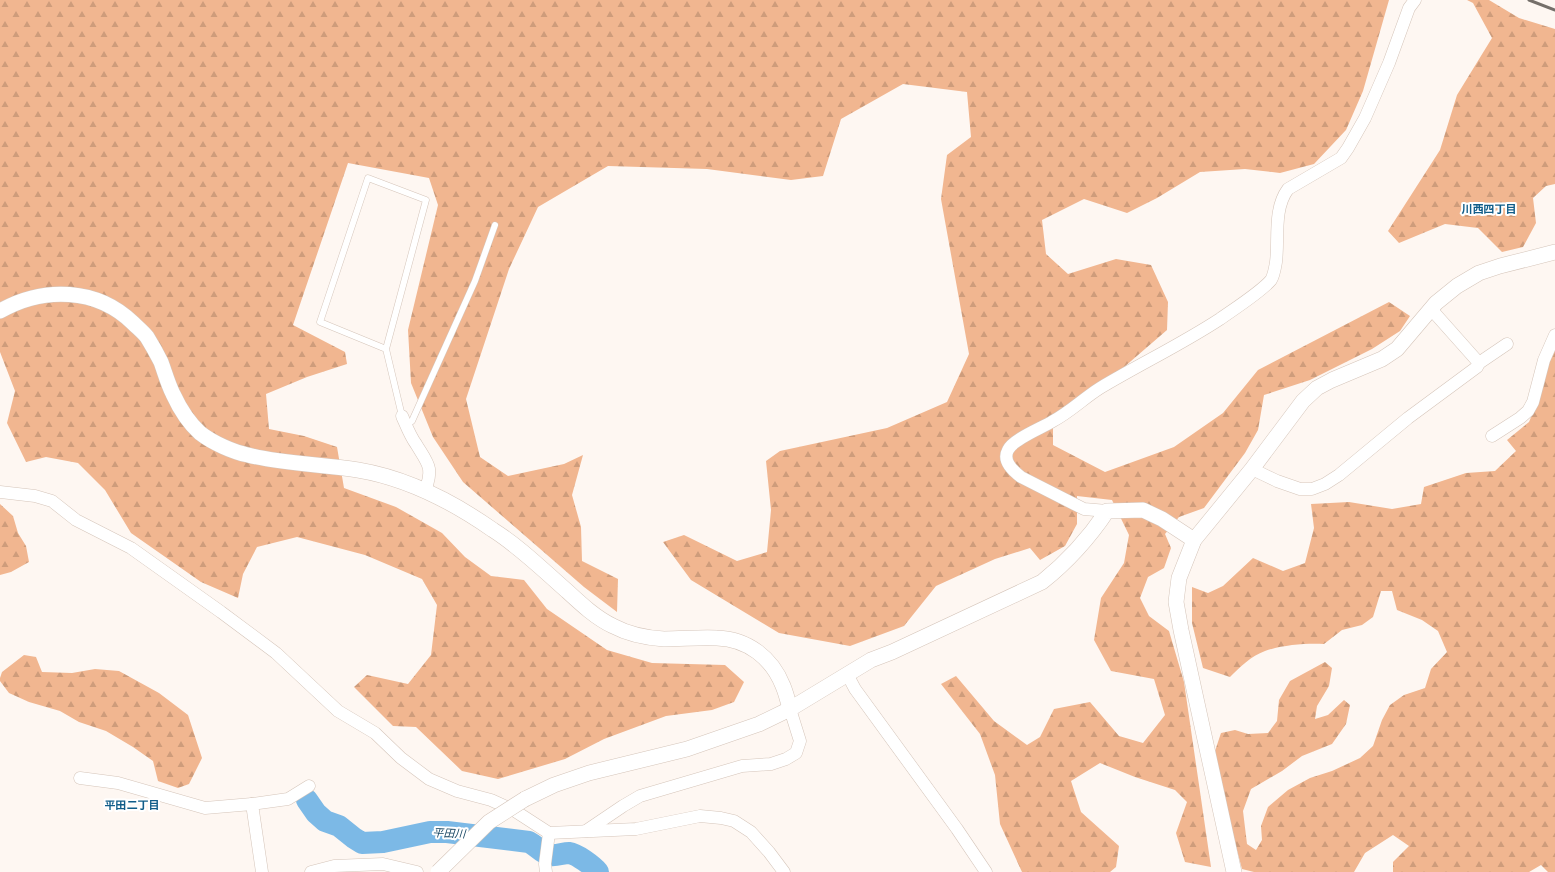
<svg xmlns="http://www.w3.org/2000/svg" width="1555" height="872" viewBox="0 0 1555 872" font-family="Mulish,'Noto Sans JP',sans-serif">
  <style>
    .forest { fill: url(#forest-firs) }
    .lines { fill: none; stroke-linecap: round; stroke-linejoin: round }
    .river { stroke: #7cb9e6; stroke-width: 22 }
    .service-casing { stroke: #d5c5ba; stroke-width: 7 }
    .minor-casing { stroke: #d5c5ba; stroke-width: 13 }
    .tertiary-casing { stroke: #d5c5ba; stroke-width: 16 }
    .service { stroke: #fff; stroke-width: 6 }
    .minor { stroke: #fff; stroke-width: 12 }
    .tertiary { stroke: #fff; stroke-width: 15 }
    .rail { stroke: #756f6a; stroke-width: 3 }
    .tertiary-bridge-casing { stroke: #d5c5ba; stroke-width: 16; stroke-linecap: butt }
    .tertiary-bridge { stroke: #fff; stroke-width: 15 }
    .labels { text-anchor: middle; dominant-baseline: central; stroke-width: 4; stroke-linejoin: round; paint-order: stroke }
    .neighbourhood-label { font-size: 11px; font-weight: bold; fill: #115d89; stroke: #fff }
    .water-label { font-size: 11px; font-style: italic; fill: #0e3e5c; stroke: #fff }
  </style>
  <defs>
    <pattern id="forest-firs" width="22" height="20" patternUnits="userSpaceOnUse"><rect width="22" height="20" fill="#f1b690"/><path d="M5 1l3.5 6h-7zM16 11l3.5 6h-7z" fill="#ce9c7b"/></pattern>
  </defs>
  <rect width="100%" height="100%" fill="#fef7f2"/>
  <g class="forest">
    <polygon points="0,0 1389,0 1363,91 1346,130 1314,164 1280,173 1245,169 1200,172 1157,198 1127,213 1084,199 1042,220 1046,254 1068,274 1116,259 1151,265 1168,302 1167,330 1116,374 1053,416 1053,445 1105,472 1174,447 1223,413 1258,370 1389,302 1410,316 1400,331 1372,349 1310,380 1264,395 1258,430 1245,453 1204,508 1179,517 1165,534 1171,548 1164,568 1148,577 1140,598 1149,616 1169,631 1184,682 1211,867 1185,862 1176,833 1187,802 1175,790 1135,777 1100,763 1071,781 1081,812 1119,846 1116,867 1110,872 1022,872 1000,824 995,775 980,734 941,684 956,676 994,721 1027,745 1040,737 1054,709 1090,702 1119,736 1143,743 1165,715 1154,679 1111,671 1094,640 1101,598 1124,563 1129,535 1112,500 1077,496 1077,524 1065,546 1040,560 1030,548 995,559 936,586 904,626 850,646 779,633 691,580 663,542 684,535 737,561 767,552 771,510 766,461 780,451 887,428 947,402 969,354 941,199 947,155 971,137 967,92 903,84 841,119 823,176 791,180 707,169 608,166 538,207 509,269 466,399 480,457 508,476 564,464 583,455 572,495 581,527 582,561 618,579 617,612 584,587 463,482 433,437 411,383 408,330 438,205 429,178 348,163 293,325 345,352 347,364 307,377 266,394 269,429 304,436 337,447 344,488 396,507 442,533 465,557 491,576 524,580 547,609 607,650 652,663 725,665 744,682 734,702 712,710 666,716 604,739 565,759 498,779 462,771 416,727 393,726 354,687 367,675 408,684 431,655 437,605 422,579 365,555 297,537 257,547 243,574 238,598 201,582 131,533 105,490 78,463 46,457 26,462 7,423 15,391 0,352"/>
    <polygon points="1467,0 1489,0 1519,18 1555,29 1555,184 1546,186 1533,198 1536,223 1523,247 1502,252 1478,228 1445,224 1399,243 1388,231 1440,150 1457,95 1492,38 1473,3"/>
    <path d="M1555 345V872H1548L1541 865 1529 872H1393V862L1409 846 1393 835 1365 853 1354 872H1254L1242 869 1224 802 1215 751 1221 733 1235 730 1248 734 1268 733 1277 721 1279 700 1290 681 1325 662 1332 668 1329 686 1317 706 1315 719 1328 715 1344 700 1350 705 1346 724 1332 744 1302 756 1282 771 1251 789 1243 811 1247 844 1256 850 1262 840 1261 826 1268 807 1288 790 1310 778 1332 771 1360 758 1373 746 1382 720 1390 705 1404 695 1425 688 1431 669 1447 652 1438 631 1422 620 1397 610 1392 591H1381L1373 617 1362 625 1342 630 1324 644C1306 643 1282 645 1265 651 1251 656 1240 667 1230 677L1203 668 1192 623V587L1208 593 1223 586 1253 558 1283 571 1305 563 1314 528 1311 504 1349 502 1392 509 1421 504 1424 487 1466 473 1495 471 1516 451 1507 440 1529 422 1540 396 1551 353Z"/>
    <polygon points="0,504 13,516 18,533 26,546 29,562 11,572 0,575"/>
    <polygon points="24,655 36,657 42,672 72,673 95,669 119,671 159,693 188,715 202,758 189,784 178,788 158,781 153,761 133,747 106,731 79,722 60,711 29,702 9,693 0,681 0,678 2,672"/>
  </g>
  <g class="lines">
    <path class="river" d="M307 800 316 813 325 821 339 826 354 838 362 843 383 842 430 832H447L529 842C537 846 541 853 550 855 557 856 563 853 569 853 577 854 593 866 598 872"/>
    <defs>
      <g id="service">
        <polyline points="386,349 320,322 368,178 426,200 386,349 402,416"/>
        <polyline points="406,425 412,421 475,281 495,225"/>
      </g>
      <g id="minor">
        <polyline points="1431,309 1479,363 1507,344"/>
        <path d="M402 416C406 425 410 436 416 444 428 464 434 467 425 491"/>
        <polyline points="1492,436 1520,418 1528,411 1533,402 1544,360 1555,335"/>
        <polyline points="1252,469 1277,481 1300,489 1312,489 1325,484 1339,475 1408,418 1477,367 1479,363"/>
        <polyline points="0,492 35,496 52,501 76,520 131,548 221,612 276,653 338,711 375,733 401,758 429,779 457,791 491,800 515,811 549,833 636,829 700,816 721,818 734,821 751,832 769,852 784,872"/>
        <path d="M1107 511 1084 509 1021 477C1013 471 1002 461 1008 450 1013 439 1042 428 1053 421 1070 412 1084 398 1100 388 1140 364 1182 344 1220 319 1234 309 1261 292 1271 280 1274 275 1275 268 1276 262 1279 239 1273 209 1288 189L1341 158 1348 148 1365 118 1389 63 1409 8 1415 0"/>
        <polyline points="847,674 855,689 957,829 986,872"/>
        <polyline points="80,778 118,783 205,808 252,804 262,872"/>
        <polyline points="252,804 288,799 309,786"/>
        <polyline points="586,831 623,806 640,796 742,766 771,764 786,759 796,753 800,741 790,709"/>
        <polyline points="311,872 334,866 383,864 417,872"/>
        <polyline points="546,872 545,864 549,833"/>
      </g>
      <g id="tertiary">
        <path d="M0 311C44 286 97 288 133 323 138 328 143 332 147 337 152 345 157 354 161 362 165 373 168 384 173 394 179 407 189 423 200 433 213 443 233 452 248 455 283 464 322 464 358 470 406 478 453 502 493 530 520 547 543 570 567 591 581 604 596 618 613 626 628 634 648 638 664 639 682 639 700 637 717 638 748 639 772 658 783 686 786 693 788 701 790 709"/>
        <path d="M525 799 554 785 589 773 687 749 759 724 790 709 871 660 892 652 1042 582C1067 562 1089 538 1107 511L1143 510 1162 519 1194 540"/>
        <polyline points="1234,872 1181,630 1176,602 1179,578 1194,540 1252,469 1303,401 1317,388 1332,380 1382,359 1397,349 1436,303 1457,286 1479,273 1500,266 1555,252"/>
      </g>
    </defs>
    <use href="#service" class="service-casing"/>
    <use href="#minor" class="minor-casing"/>
    <use href="#tertiary" class="tertiary-casing"/>
    <use href="#service" class="service"/>
    <use href="#minor" class="minor"/>
    <use href="#tertiary" class="tertiary"/>
    <polyline class="rail" points="1529,0 1555,10"/>
    <defs>
      <polyline id="tertiary-bridge" points="438,872 489,822 525,799"/>
    </defs>
    <use href="#tertiary-bridge" class="tertiary-bridge-casing"/>
    <use href="#tertiary-bridge" class="tertiary-bridge"/>
  </g>
  <g class="labels">
    <g class="neighbourhood-label">
      <text x="1489" y="209">川西四丁目</text>
      <text x="132" y="805">平田二丁目</text>
    </g>
    <g class="water-label">
      <text transform="translate(449 833) rotate(3)">平田川</text>
    </g>
  </g>
</svg>
